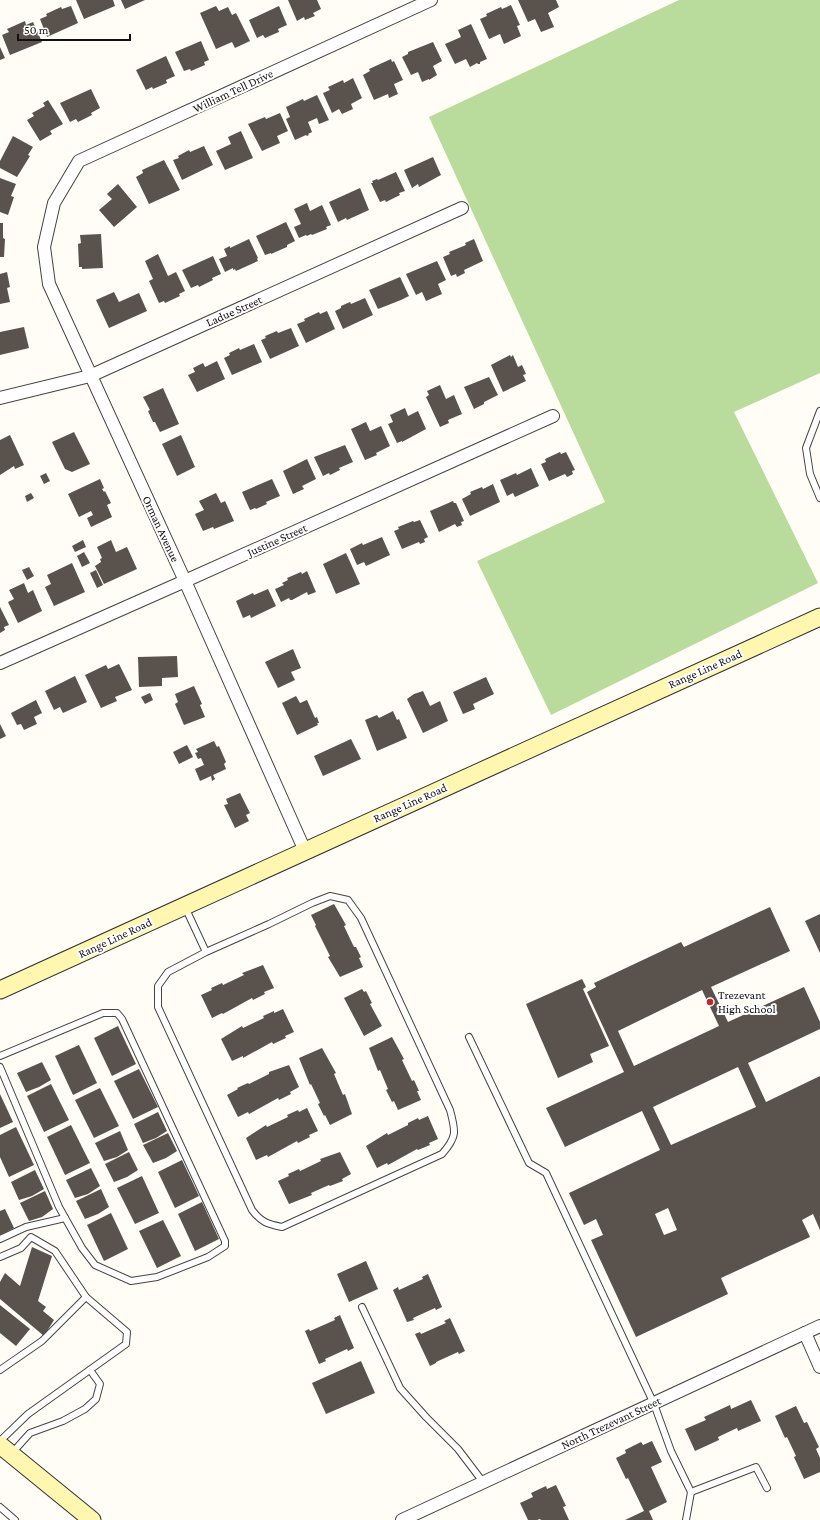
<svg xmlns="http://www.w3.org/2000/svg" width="820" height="1520" viewBox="0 0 820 1520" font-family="'Crimson Pro',serif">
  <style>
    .forest { fill: #b9dc9c }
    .building { fill: #5a524d; fill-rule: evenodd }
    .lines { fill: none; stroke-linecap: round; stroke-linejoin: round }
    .service-casing { stroke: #444; stroke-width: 8 }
    .minor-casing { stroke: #444; stroke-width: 14 }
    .secondary-casing { stroke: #333; stroke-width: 19 }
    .service { stroke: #fff; stroke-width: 6 }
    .minor { stroke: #fff; stroke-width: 12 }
    .secondary { stroke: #fff6b0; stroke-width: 17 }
    .poi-dot { fill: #c4262e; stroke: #fff; stroke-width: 1.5 }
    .labels { text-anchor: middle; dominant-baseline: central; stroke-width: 4; stroke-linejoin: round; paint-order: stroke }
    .street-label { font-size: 12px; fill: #111; stroke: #fff }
    .poi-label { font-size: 12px; fill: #111; stroke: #fff; text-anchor: start }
  </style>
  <rect width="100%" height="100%" fill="#fffdf5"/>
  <polygon class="forest" points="679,0 820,0 820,373 734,412 818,583 551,715 477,561 605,502 429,117"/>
  <g class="building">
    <polygon points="76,0 113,0 115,6 84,19"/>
    <polygon points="121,0 145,0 125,9"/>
    <polygon points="288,0 317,0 321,9 313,13 315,16 305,20 304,17 297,21"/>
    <polygon points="518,0 556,0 559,7 548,13 554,27 541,32 535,19 528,22"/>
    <polygon points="511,5 520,25 517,26 521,36 504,44 500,34 489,39 480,19 487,16 486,14 501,7 502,9"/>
    <polygon points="71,6 78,23 47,37 40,19 47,16 46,14 61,7 62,9"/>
    <polygon points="216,6 219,11 228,7 232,15 236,13 250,41 235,48 232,42 216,49 200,13"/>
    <polygon points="279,6 287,25 278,29 279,32 265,38 263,35 257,38 249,20"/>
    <polygon points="25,21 26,25 33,22 42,42 10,55 2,35 9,32 7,29"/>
    <polygon points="471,24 487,59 480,62 480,64 478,64 477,63 470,67 466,59 455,64 445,44 461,37 458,30"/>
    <polygon points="201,41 209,60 204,62 205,65 191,71 190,69 184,71 175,52"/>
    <polygon points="433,42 442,61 433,66 437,75 429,80 429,79 422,82 418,72 411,75 402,57 408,54 408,52"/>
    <polygon points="0,47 5,58 0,60"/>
    <polygon points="166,56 175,76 166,80 167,83 153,89 152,87 146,90 136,70"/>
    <polygon points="391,59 392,62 394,61 403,80 394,84 398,94 389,98 388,94 374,100 363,75 370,71 369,69"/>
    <polygon points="353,78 362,98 351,104 353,109 342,114 339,109 332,113 323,93 330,90 328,87 343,80 344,83"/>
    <polygon points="91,89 100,108 91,113 92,115 78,122 76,119 70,122 60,103"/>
    <polygon points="317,95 329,120 319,124 317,118 308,122 312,132 308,134 309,135 307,136 306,135 295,140 286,119 290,117 286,107 303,99 304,101"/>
    <polygon points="48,100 63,124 50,131 52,134 40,141 27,120 34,116 32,113 45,106 43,103"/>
    <polygon points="280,113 288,131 277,136 280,143 262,151 248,124 265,117 266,119"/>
    <polygon points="241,131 253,158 225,170 216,151 231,144 228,137"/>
    <polygon points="13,136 33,147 28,155 30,156 17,177 0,168 0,161"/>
    <polygon points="204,146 213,165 182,180 173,160 179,158 178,156 189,150 190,152"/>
    <polygon points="433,157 441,175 419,187 418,184 412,188 404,170"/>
    <polygon points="164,160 180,190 149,204 136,177 143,173 142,170"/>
    <polygon points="396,172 405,191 399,193 400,195 386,202 385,200 380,202 371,183 373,183 372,181 377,179 378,180"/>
    <polygon points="0,178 16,184 11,196 14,197 8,215 0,212"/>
    <polygon points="118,184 137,207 114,227 99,210 112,199 107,194"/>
    <polygon points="360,188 369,210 347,220 346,218 338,222 329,202"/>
    <polygon points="307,203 310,211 322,205 331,225 326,227 327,229 312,235 311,234 307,236 306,235 299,238 294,227 301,224 294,209"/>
    <polygon points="286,222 295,241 287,245 287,247 271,254 271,253 265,255 256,236"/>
    <polygon points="0,223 3,223 3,238 5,239 4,257 0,257"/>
    <polygon points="101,234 103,268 82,269 82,267 79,267 78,244 81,243 80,235"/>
    <polygon points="249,239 258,258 257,259 258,261 236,271 235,269 233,270 233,268 225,272 219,259 227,256 224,249 230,246 230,248"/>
    <polygon points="474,239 483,261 464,270 465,273 457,277 456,274 451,276 443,257 450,254 449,252 466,245 465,243"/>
    <polygon points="158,254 168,276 176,272 185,291 179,294 180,296 165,303 164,301 159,303 149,281 153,279 145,261"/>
    <polygon points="213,256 221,274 212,278 213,280 199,287 198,285 191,288 182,270"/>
    <polygon points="437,261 446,280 438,284 442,294 426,301 422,292 416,295 406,274"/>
    <polygon points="7,272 10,287 7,288 10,302 0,304 0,274"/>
    <polygon points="400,277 409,296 401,300 378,309 369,290"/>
    <polygon points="114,292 119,302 139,293 147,311 109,328 96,300"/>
    <polygon points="365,298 373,315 343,329 335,311 341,308 341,306 350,302 351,304"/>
    <polygon points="327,311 335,329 306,343 297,324 305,321 304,319 319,312 320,314"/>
    <polygon points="24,327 29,348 0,355 0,332"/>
    <polygon points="291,328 299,346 270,359 261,340 266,338 265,336 277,331 278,333"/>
    <polygon points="254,344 262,362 232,375 224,358 230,355 229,353 239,348 240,350"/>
    <polygon points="510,355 511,357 513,355 518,367 522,365 526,374 523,375 526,381 503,392 491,365"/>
    <polygon points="217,361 225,379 197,392 188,375 195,372 193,368 203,363 205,367"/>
    <polygon points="489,377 498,395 484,402 484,404 474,409 464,387"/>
    <polygon points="440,385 446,399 454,395 462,414 448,420 449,423 440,427 426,397 429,395 427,391"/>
    <polygon points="163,388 179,424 160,432 155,422 153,422 148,411 150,410 143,397"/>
    <polygon points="405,408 408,416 418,411 426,429 402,442 402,441 397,443 388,424 393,422 390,415"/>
    <polygon points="366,422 370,431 381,426 390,446 376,453 377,455 365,460 351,429"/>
    <polygon points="74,432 90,464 72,472 65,469 52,442"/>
    <polygon points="10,435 24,465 15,469 14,466 0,475 0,440"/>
    <polygon points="181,435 195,467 177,476 162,444"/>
    <polygon points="345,445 353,462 339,468 340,470 330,475 329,473 323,476 314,457"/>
    <polygon points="560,452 561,454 566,452 575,470 572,471 573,474 567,477 565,474 549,481 541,464 546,462 545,459"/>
    <polygon points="307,459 316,479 302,486 304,489 293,494 283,471"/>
    <polygon points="531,468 539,486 515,497 513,493 507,496 500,480 516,473 517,475"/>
    <polygon points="46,473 50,481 44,484 40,476"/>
    <polygon points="100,479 104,488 102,489 104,492 105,491 111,503 107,505 112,517 91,527 87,518 93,515 91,511 79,517 68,494"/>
    <polygon points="272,479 280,496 266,502 267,504 256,509 255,508 250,510 242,492"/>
    <polygon points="493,484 500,502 470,516 462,499 471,494 470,492 482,487 483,489"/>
    <polygon points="31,493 34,498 27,502 25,496"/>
    <polygon points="216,493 221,503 225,501 234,521 214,529 213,527 203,531 195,514 204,510 199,501"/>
    <polygon points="453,501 454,503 456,503 464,521 461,522 462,525 457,527 455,524 439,532 430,511"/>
    <polygon points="420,520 428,537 424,539 425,542 420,544 419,542 402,549 394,531 399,529 398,527 413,521 414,522"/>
    <polygon points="382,537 390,555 366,566 364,562 357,565 350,549 362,543 363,545"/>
    <polygon points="83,540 86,547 75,552 72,546"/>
    <polygon points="111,540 116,552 127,547 137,569 104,584 95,566 101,562 100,559 102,558 97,547"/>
    <polygon points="84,552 90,563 82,567 77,556"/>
    <polygon points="346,553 360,584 336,594 323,564"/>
    <polygon points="72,563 85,592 54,606 45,587 51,584 47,575"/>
    <polygon points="29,567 34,576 27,580 22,570"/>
    <polygon points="96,570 103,585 97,588 90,573"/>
    <polygon points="307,571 316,592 308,595 307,592 292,600 290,600 289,598 281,602 275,589 284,585 282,583 288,580 287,578 301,572 302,574"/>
    <polygon points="24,583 28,593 33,590 42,611 18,623 8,602 14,599 9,590"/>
    <polygon points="268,589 276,606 251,618 250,615 243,618 236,601 253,593 254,595"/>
    <polygon points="0,607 9,625 4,627 5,630 0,633"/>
    <polygon points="293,649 301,668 291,672 295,680 278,688 265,662"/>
    <polygon points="177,656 178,677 162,678 162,686 139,687 138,657"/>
    <polygon points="119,664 132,690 115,697 117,701 101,708 85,675 106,665 108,669"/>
    <polygon points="75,676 87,702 63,713 60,707 54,710 45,691"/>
    <polygon points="486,677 494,694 473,704 475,709 463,714 453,692"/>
    <polygon points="194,686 202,704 200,705 205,717 184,725 175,704 178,702 175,694"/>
    <polygon points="423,691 430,706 440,701 448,721 423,733 407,699 414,694"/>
    <polygon points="150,693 153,700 145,704 141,697"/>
    <polygon points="296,696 300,703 307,700 315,718 317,717 319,723 317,723 318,725 297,735 282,703"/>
    <polygon points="36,700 42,713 34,717 37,724 24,730 21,724 17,725 11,713"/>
    <polygon points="393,711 397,720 399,719 407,738 377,751 365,720 377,715 379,718"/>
    <polygon points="0,724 6,736 0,739"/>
    <polygon points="351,739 361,759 323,776 314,756"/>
    <polygon points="214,741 217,747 219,746 226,762 224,764 226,769 213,775 215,779 212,781 211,776 200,781 195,769 204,765 201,758 198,759 195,753 198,752 196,749"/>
    <polygon points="187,745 193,757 179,764 173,752"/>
    <polygon points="240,793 250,813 246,815 249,821 235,828 224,805 228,804 226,799"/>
    <polygon points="334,904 346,925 344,926 354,947 356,947 361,957 359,958 363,967 340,977 328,957 330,956 315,926 316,925 311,915"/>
    <path d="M770 907 790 951 711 987 728 1022 804 987 820 1022V1029L748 1063 766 1102 820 1076V1230L813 1214 802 1220 810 1237 721 1278 728 1294 636 1337 591 1240 603 1235 596 1219 584 1225 569 1193 660 1150 642 1111 565 1147 546 1108 624 1072 587 992 596 987 594 983 681 942 684 947ZM702 990 719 1026 634 1066 618 1031ZM738 1067 756 1107 671 1145 653 1107ZM668 1208 677 1230 664 1235 655 1214Z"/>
    <polygon points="820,914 820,953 805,921"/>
    <polygon points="263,965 274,988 264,992 265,994 253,1000 252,998 223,1014 222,1013 212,1018 201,995 212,990 211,988 222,983 223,985 244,975 242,973"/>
    <polygon points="582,979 586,987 583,989 609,1046 590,1054 593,1062 558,1078 526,1004"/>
    <polygon points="362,989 364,992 366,991 372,1003 370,1004 382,1026 364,1036 344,998"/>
    <polygon points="283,1009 294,1032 285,1036 286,1038 273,1044 272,1042 243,1058 243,1056 232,1061 221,1039 242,1026 243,1028 264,1018 263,1016 274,1011 274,1013"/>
    <polygon points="118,1026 136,1064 112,1076 94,1038"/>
    <polygon points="392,1037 404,1059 402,1060 412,1081 414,1080 419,1091 417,1091 421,1100 398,1110 394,1101 392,1102 386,1090 388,1089 380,1070 378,1071 369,1048"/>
    <polygon points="79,1045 97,1083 73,1095 55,1056"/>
    <polygon points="322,1048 336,1073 334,1074 343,1095 345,1094 352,1114 330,1125 325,1115 324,1116 318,1104 320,1103 311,1084 310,1085 299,1058"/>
    <polygon points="42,1062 51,1080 39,1087 26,1092 17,1073"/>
    <polygon points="289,1065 299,1087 290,1092 291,1094 279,1100 278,1098 249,1114 248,1112 238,1117 227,1095 238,1089 237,1088 248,1083 249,1084 269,1074 269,1072"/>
    <polygon points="139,1069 158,1107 133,1119 114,1081"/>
    <polygon points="51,1084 69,1120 44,1132 27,1096"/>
    <polygon points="100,1088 119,1126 94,1138 75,1100"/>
    <polygon points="0,1094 13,1122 0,1128"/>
    <polygon points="307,1108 318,1131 309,1135 310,1137 298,1143 297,1141 268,1157 267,1155 256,1160 246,1138 266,1125 267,1127 288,1117 287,1115 298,1110 299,1112"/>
    <polygon points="158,1112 167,1131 156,1138 143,1143 134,1124"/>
    <polygon points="428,1116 438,1139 429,1143 430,1145 418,1150 417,1149 388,1165 387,1163 377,1168 366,1146 387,1133 388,1135 408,1125 408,1123 418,1118 419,1120"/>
    <polygon points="71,1125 90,1163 65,1175 47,1137"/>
    <polygon points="16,1127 34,1165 9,1177 0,1157 0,1135"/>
    <polygon points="120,1131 128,1150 117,1157 104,1161 95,1143"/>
    <polygon points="168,1133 177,1151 166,1158 153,1163 143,1145"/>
    <polygon points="129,1152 138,1170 127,1177 114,1182 105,1164"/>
    <polygon points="340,1152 351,1174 342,1179 343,1181 330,1186 329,1185 311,1193 312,1195 289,1204 278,1181 289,1176 288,1174 299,1169 300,1171 321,1161 320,1159"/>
    <polygon points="182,1160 199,1196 175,1208 158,1172"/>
    <polygon points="91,1168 100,1186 88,1194 75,1198 66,1180"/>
    <polygon points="35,1170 44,1189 32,1196 19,1200 11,1182"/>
    <polygon points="142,1176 159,1213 135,1224 117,1188"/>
    <polygon points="101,1189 109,1207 98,1214 85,1219 76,1201"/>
    <polygon points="45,1191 53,1209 42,1217 29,1221 20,1203"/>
    <polygon points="202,1202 219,1239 195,1251 178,1214"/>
    <polygon points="5,1209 14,1228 0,1235 0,1211"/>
    <polygon points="111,1213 128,1249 104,1261 87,1225"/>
    <polygon points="163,1220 181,1256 157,1268 139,1231"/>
    <polygon points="32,1247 52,1256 38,1301 46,1307 43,1311 54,1320 44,1336 0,1299 0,1282 5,1273 20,1286"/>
    <polygon points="366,1261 378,1289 349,1302 337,1274"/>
    <polygon points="428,1274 442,1307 436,1310 435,1308 413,1318 414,1320 407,1322 393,1290 398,1287 399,1290 423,1279 422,1277"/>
    <polygon points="0,1305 30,1329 16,1346 0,1333"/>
    <polygon points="340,1315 354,1348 348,1351 347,1349 325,1359 326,1361 319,1364 305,1331 309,1329 310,1331 335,1320 334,1318"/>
    <polygon points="450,1318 465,1351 459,1354 458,1352 436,1362 436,1363 430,1366 415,1334 420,1332 421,1334 446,1323 444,1321"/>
    <polygon points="361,1361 375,1393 326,1414 312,1383"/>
    <polygon points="751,1400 761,1421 738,1431 737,1428 718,1437 719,1440 695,1451 685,1429 706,1420 704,1417 730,1405 731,1409"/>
    <polygon points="796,1406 804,1423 807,1422 819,1447 816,1449 820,1458 820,1472 804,1479 794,1457 796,1456 787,1437 785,1438 775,1416"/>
    <polygon points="652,1441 662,1462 651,1467 667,1502 649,1511 653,1520 625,1520 644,1511 628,1478 626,1479 616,1458 626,1453 625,1450 641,1442 643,1445"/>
    <polygon points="556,1485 566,1506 563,1507 569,1520 541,1520 540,1519 537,1520 528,1520 520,1503 533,1497 531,1493 546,1486 547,1489"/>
  </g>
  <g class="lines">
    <defs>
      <g id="service">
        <polyline points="820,411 806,448 810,474 820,498"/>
        <path d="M185 907 206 952 168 972 158 986V1007L252 1210C261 1222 267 1224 282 1227L442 1154C457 1137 456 1132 450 1110L361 918 348 900 330 896 312 903 269 924 206 952"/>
        <polyline points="469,1037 529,1163 546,1173 654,1404 671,1451 691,1492 686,1520"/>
        <polyline points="0,1056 103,1013 117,1013 122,1019 225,1241 225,1246 208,1257 157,1277 131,1281 95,1265 82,1248 59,1207 0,1067"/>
        <polyline points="0,1239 26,1227 65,1218"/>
        <polyline points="0,1257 21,1248 31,1237 55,1251 86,1297 127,1332 126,1344 28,1414 0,1441"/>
        <polyline points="362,1307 400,1388 426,1417 458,1449 483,1482"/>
        <polyline points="0,1370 42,1341 86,1297"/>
        <polyline points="12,1453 30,1433 63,1421 85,1409 96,1399 100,1384 90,1370"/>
        <polyline points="691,1492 756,1467 767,1488"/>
        <polyline points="0,1507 15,1520"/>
      </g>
      <g id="minor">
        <polyline points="0,398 90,376 462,208"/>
        <polyline points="0,663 185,581 553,416"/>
        <polyline points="305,851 185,581 49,284 44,247 54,203 79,161 431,0"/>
        <polyline points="805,1333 820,1367"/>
        <polyline points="402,1520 820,1326"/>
      </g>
      <g id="secondary">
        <polyline points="0,990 820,617"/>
        <polyline points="0,1445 92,1520"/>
      </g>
    </defs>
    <use href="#service" class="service-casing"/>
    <use href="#minor" class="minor-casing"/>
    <use href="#secondary" class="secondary-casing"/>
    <use href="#service" class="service"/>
    <use href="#minor" class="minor"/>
    <use href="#secondary" class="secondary"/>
  </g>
  <circle class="poi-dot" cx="710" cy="1002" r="4"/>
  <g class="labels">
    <g class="street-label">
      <text transform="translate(233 91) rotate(-25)">William Tell Drive</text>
      <text transform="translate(234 311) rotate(-24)">Ladue Street</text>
      <text transform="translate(161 529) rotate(65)">Orman Avenue</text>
      <text transform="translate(277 540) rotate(-24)">Justine Street</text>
      <text transform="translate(705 669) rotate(-24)">Range Line Road</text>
      <text transform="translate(410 803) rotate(-24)">Range Line Road</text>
      <text transform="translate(115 938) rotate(-25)">Range Line Road</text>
      <text transform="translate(611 1423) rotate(-25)">North Trezevant Street</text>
    </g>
    <g class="poi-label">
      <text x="718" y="995">Trezevant<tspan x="718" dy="14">High School</tspan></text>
    </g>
  </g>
  <path d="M18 34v6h112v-6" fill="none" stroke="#111111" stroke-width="2"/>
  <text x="24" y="34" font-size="12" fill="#111111" stroke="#ffffff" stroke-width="3" paint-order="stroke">50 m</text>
</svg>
